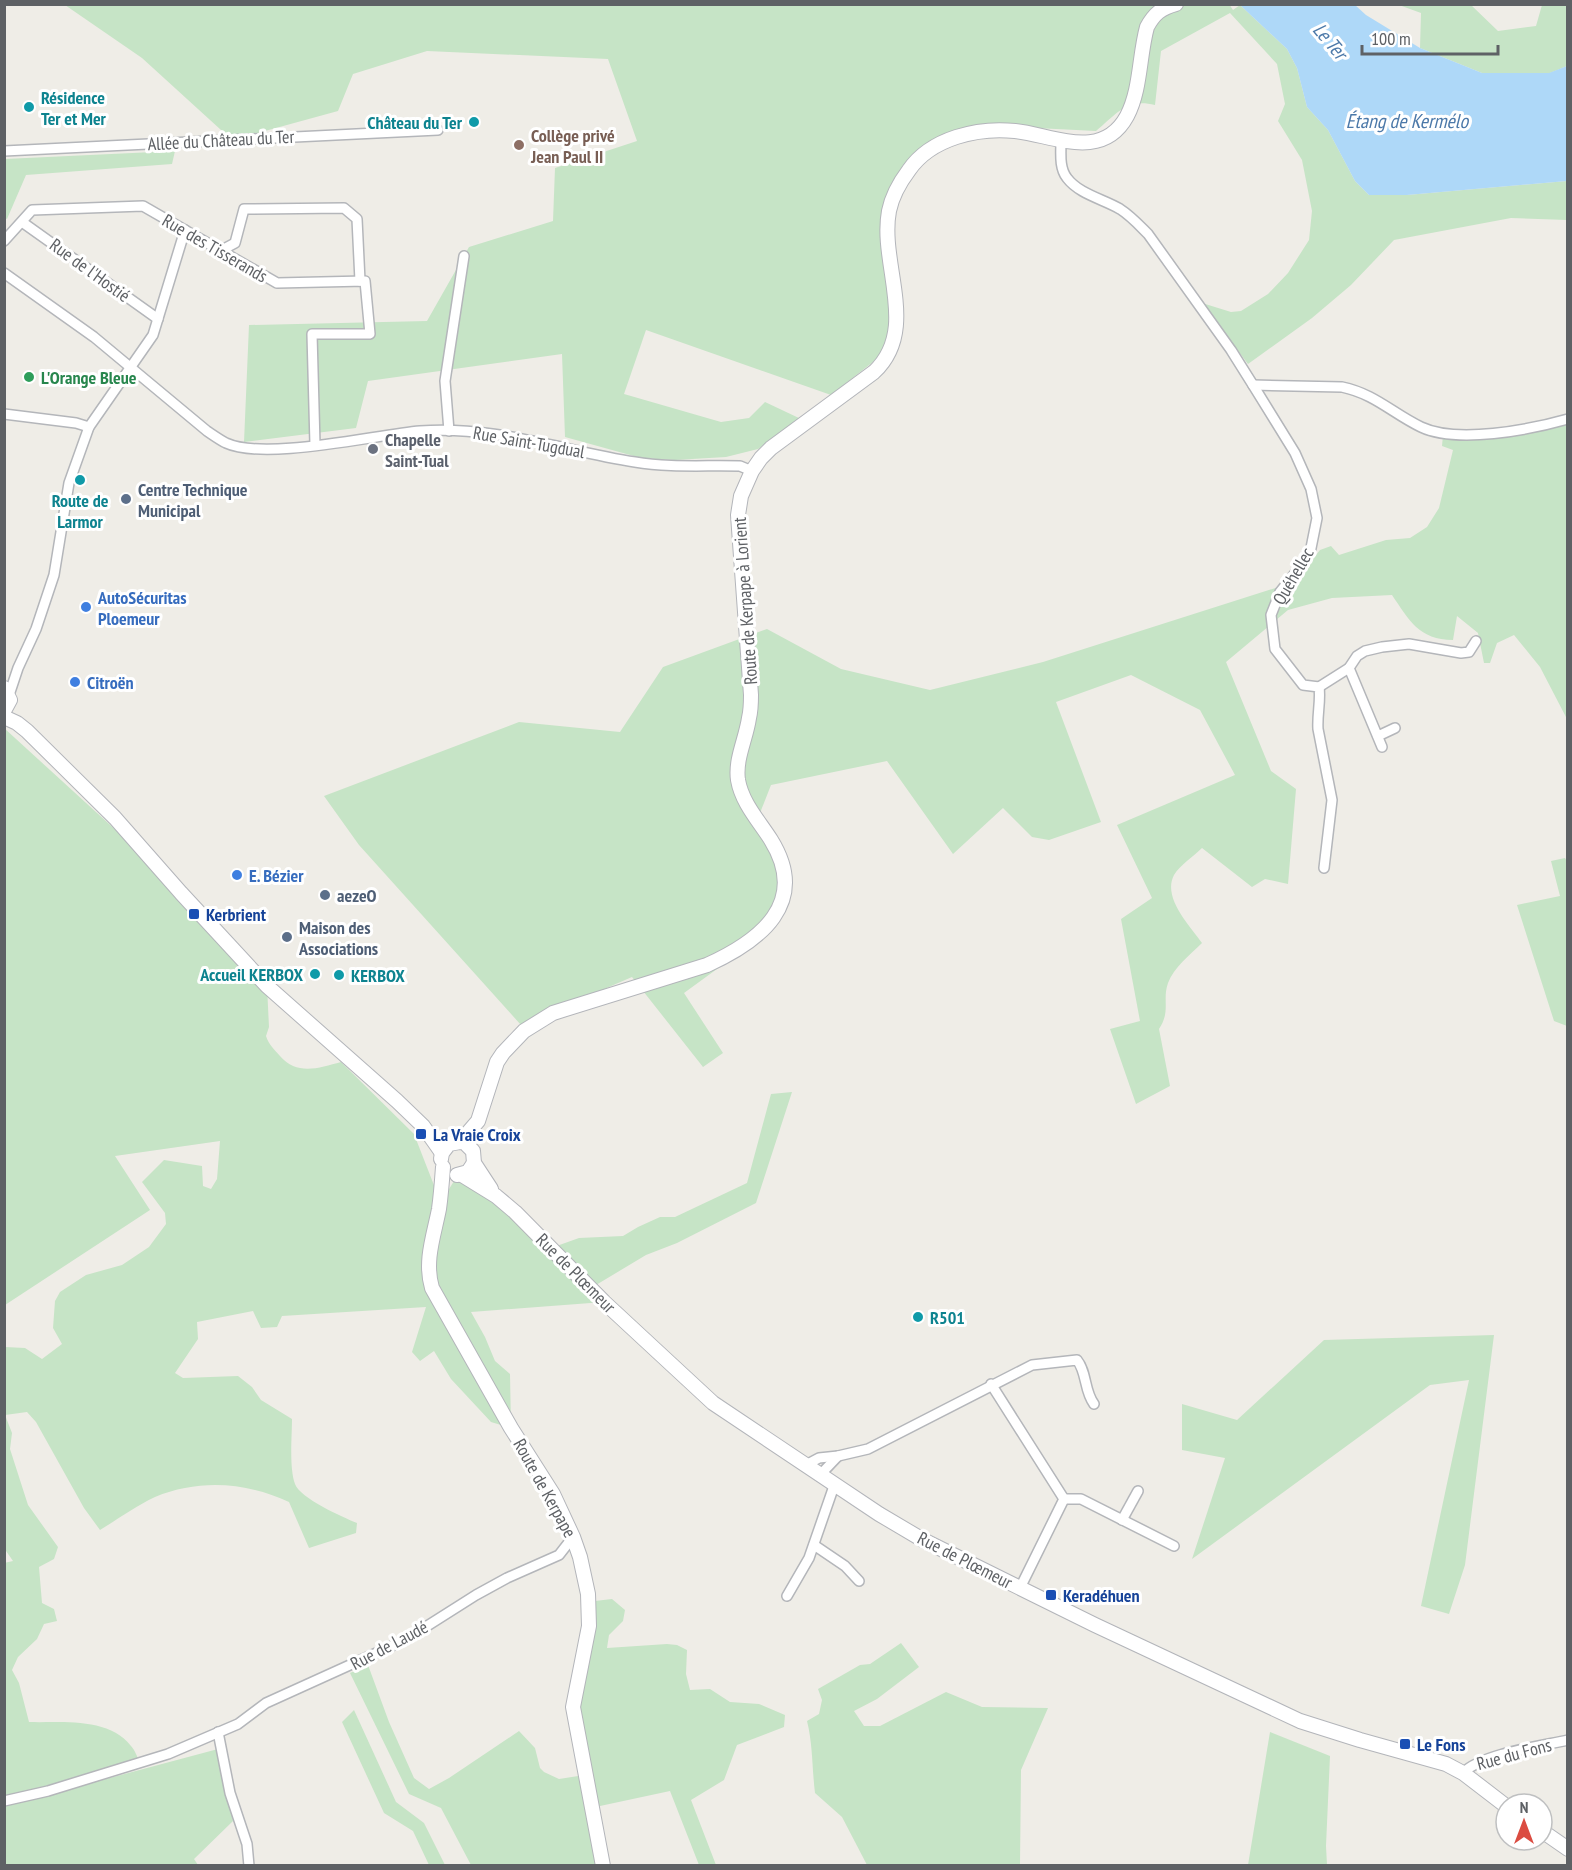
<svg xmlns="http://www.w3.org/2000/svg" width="1572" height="1870" viewBox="0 0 1572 1870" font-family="'PT Sans Narrow',sans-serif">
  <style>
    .green { fill: #c6e4c6 }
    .water { fill: #aed8f8 }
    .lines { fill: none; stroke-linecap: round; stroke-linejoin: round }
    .street-casing { stroke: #b4b6ba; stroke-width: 12 }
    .secondary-casing { stroke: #b3b5ba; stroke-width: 16 }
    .street { stroke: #fff; stroke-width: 9 }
    .secondary { stroke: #fff; stroke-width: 14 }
    .culture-dot { fill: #0f9aa8; stroke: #fff; stroke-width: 2 }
    .education-dot { fill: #8d6e63; stroke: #fff; stroke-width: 2 }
    .leisure-dot { fill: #2e9e5b; stroke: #fff; stroke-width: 2 }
    .worship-dot { fill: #6b7280; stroke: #fff; stroke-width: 2 }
    .service-dot { fill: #5c6f8a; stroke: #fff; stroke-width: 2 }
    .shop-dot { fill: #3f7fe0; stroke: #fff; stroke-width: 2 }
    .transit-dot { fill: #1a4fb4; stroke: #fff; stroke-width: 2 }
    .labels { text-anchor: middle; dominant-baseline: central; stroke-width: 6; stroke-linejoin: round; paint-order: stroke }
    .culture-label { font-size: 18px; font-weight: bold; fill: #0d838f; stroke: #fff; text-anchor: start }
    .education-label { font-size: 18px; font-weight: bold; fill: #785e54; stroke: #fff; text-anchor: start }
    .street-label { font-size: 18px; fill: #5e6165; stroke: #fff }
    .leisure-label { font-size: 18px; font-weight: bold; fill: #27864d; stroke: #fff; text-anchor: start }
    .worship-label { font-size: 18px; font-weight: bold; fill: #5b616d; stroke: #fff; text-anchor: start }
    .service-label { font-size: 18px; font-weight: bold; fill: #4e5e75; stroke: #fff; text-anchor: start }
    .shop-label { font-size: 18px; font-weight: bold; fill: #366cbe; stroke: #fff; text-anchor: start }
    .transit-label { font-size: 18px; font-weight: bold; fill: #164399; stroke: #fff; text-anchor: start }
    .water-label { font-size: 20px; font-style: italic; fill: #4c79a9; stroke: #fff }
  </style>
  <rect width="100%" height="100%" fill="#efede7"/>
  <g class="green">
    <path d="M1229 4 1233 10 1240 5 1287 49 1297 68 1307 107 1328 130 1355 181 1369 195H1407L1567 181V220L1511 218 1394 240 1351 285 1312 318 1248 364 1202 303 1231 312 1241 311 1268 294 1288 273 1309 240 1312 211 1302 160 1278 121 1285 104 1277 64 1230 13 1161 51 1155 105C1126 98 1117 114 1096 131L977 125 911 160 888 205 891 326 883 354 831 395 646 330 624 394 721 422 749 418 765 402 801 419 758 449 726 457 675 460 641 458 565 437 562 354 368 381 356 428 244 442 249 325 427 321 469 247 553 221 555 168 637 141 608 59 427 51 353 74 338 111 232 140 142 58 65 5Z"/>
    <polygon points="1399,5 1471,5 1498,31 1536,26 1542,5 1567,5 1567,66 1550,73 1482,73 1420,48 1421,13"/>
    <polygon points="175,151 172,164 26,175 7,219 5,218 5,159"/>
    <path d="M1567 418V719L1540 667 1514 635 1497 643 1490 663H1484L1478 633 1457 616 1453 640C1419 640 1409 620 1392 595L1332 598 1288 610 1226 662 1271 771 1296 789 1288 884 1265 879 1252 887 1202 848C1194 856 1180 865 1174 875 1162 898 1190 926 1202 943 1190 955 1174 967 1168 983 1162 1000 1171 1011 1159 1029L1170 1086 1136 1104 1110 1029 1140 1021 1121 919 1152 898 1117 825 1235 775 1200 710 1131 675 1056 702 1101 822 1049 840 1032 837 1003 808 953 854 887 761 771 785 760 813 788 895 754 942 684 993 723 1053 703 1067 632 977 521 1025 359 845 324 796 519 722 620 732 663 667 767 629 841 669 930 690 1043 662 1294 582 1320 550 1331 546 1339 555 1386 540 1410 538 1427 527 1439 508 1453 450 1442 446 1443 435 1505 432Z"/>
    <path d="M4 728 166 876 267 986 269 1027 266 1036C269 1045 274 1049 280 1056 297 1076 319 1068 341 1062L414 1134 437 1193 446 1194 454 1181 466 1182 551 1248 579 1238 623 1236 638 1227 660 1217H675L747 1183 771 1094 792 1092 756 1203 677 1243 646 1255 591 1288 604 1302 471 1312 485 1337 495 1361 510 1374 511 1428 491 1422 451 1379 434 1351 420 1361 412 1352 426 1307 282 1316 277 1327 261 1328 253 1311 197 1322 198 1339 175 1373 183 1378 238 1376 252 1387 261 1400 292 1419C292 1437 289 1467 295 1484 300 1498 342 1517 357 1523L356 1533 309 1548 289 1502C246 1482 199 1479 155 1497 136 1506 118 1519 100 1530L84 1508 36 1422 27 1412 5 1415 12 1433 10 1449 28 1505 58 1547 54 1559 39 1567 42 1603 54 1609 57 1621 44 1624 37 1639 18 1657 12 1670 19 1683 29 1722C61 1723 109 1717 131 1746 135 1750 137 1757 140 1762L5 1801 4 1563 13 1561 4 1548 5 1347 25 1348 42 1359 62 1344 53 1328 55 1301 60 1292 86 1275 122 1265 149 1247 166 1224 165 1213 142 1182 164 1160 202 1166 203 1186 211 1189 217 1179 220 1141 115 1156 150 1210 5 1305Z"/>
    <polygon points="1565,858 1568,863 1567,1026 1554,1021 1517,905 1560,896 1551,861"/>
    <polygon points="1494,1335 1465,1565 1449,1614 1421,1606 1469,1380 1430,1385 1192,1559 1225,1458 1182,1450 1182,1404 1237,1420 1324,1340"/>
    <polygon points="612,1599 625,1610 623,1621 609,1635 607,1648 667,1644 677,1645 687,1650 686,1674 690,1690 710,1689 730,1702 759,1704 785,1715 784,1727 737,1745 724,1780 691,1800 716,1865 699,1865 670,1791 586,1809 598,1865 471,1865 441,1808 409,1794 350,1673 368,1665 389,1722 414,1778 429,1789 449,1778 519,1731 535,1748 540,1768 544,1772 559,1779 591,1774 581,1717 580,1692 584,1668 592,1646 595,1601"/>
    <path d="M901 1643 919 1667 877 1699 854 1711 864 1726H880L946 1692 982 1707 1048 1708 1021 1770 1020 1865H867L842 1817 815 1793C812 1769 813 1745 807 1721L819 1714 822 1700 818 1689 860 1665 870 1664Z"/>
    <polygon points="354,1710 396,1802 424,1823 445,1865 429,1865 413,1831 384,1813 342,1722"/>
    <polygon points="1270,1732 1330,1756 1326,1846 1327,1865 1248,1865"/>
    <polygon points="218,1749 233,1821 194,1859 198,1865 5,1866 5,1806"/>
  </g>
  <polygon class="water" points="1240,5 1355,5 1366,15 1420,48 1482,73 1549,73 1567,66 1567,181 1407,195 1369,195 1355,181 1328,130 1307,107 1297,68 1287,49"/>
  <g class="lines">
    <defs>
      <g id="street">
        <path d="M1061 141C1061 153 1059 168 1067 178 1079 194 1103 199 1120 209 1131 216 1139 225 1148 234L1231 350 1253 385 1295 453 1311 489 1317 518 1311 548 1300 567 1280 592 1271 615 1275 649 1303 685 1319 687C1321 701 1317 714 1318 729L1332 800 1324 868"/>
        <polyline points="4,151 438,130"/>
        <polyline points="22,222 158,319"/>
        <polyline points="4,241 32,210 143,206 277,283 365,281 370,334 312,334 315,445"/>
        <polyline points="220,251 235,243 244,209 344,208 357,219 360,281"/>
        <path d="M4 273 94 337 207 431C213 435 220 440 226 443 265 461 374 435 420 431 493 425 564 451 635 462 669 468 706 465 740 466L752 471"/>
        <path d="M1253 385 1342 387C1375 394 1392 413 1421 427 1457 444 1529 430 1568 419"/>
        <polyline points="4,414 76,423 89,427"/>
        <polyline points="449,431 445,381 464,256"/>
        <polyline points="1349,668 1382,747"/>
        <polyline points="1319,687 1349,668 1357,656 1365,651 1382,647 1409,644 1461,653 1469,652 1476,641"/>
        <polyline points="9,695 18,668 36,629 54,575 69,483 89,427 153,335 185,230"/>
        <polyline points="1378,736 1395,728"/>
        <polyline points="991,1384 1064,1499 1020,1588"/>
        <path d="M804 1466 819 1458 838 1456 868 1449 1032 1365 1077 1360C1087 1372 1084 1391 1094 1404"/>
        <polyline points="819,1476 838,1456"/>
        <polyline points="1064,1499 1081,1499 1174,1546"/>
        <polyline points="1122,1520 1138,1491"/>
        <polyline points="814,1545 845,1566 859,1581"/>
        <polyline points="787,1596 809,1558 834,1486"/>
        <polyline points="218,1732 230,1793 247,1844 249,1866"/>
        <path d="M1463 1773C1481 1754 1541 1746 1568 1740"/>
        <polyline points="4,1801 48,1791 168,1754 238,1724 266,1703 405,1640 476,1595 507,1578 559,1555 573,1537"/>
      </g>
      <g id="secondary">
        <polyline points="4,688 10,700 4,711"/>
        <polyline points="4,717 17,723 27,731 115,818 181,893 267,986 397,1101 423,1126 442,1153"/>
        <path d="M460 1142 478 1121 497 1062 503 1053 524 1031 553 1013 707 965C760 941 810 903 771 840 759 821 742 803 738 780 735 759 746 739 749 718 751 710 751 702 751 695L738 515 741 496 752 471 761 458 771 448 874 372C920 329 879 264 889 211 892 196 900 182 909 170 931 138 978 127 1015 131 1053 135 1102 162 1127 116 1141 89 1139 56 1147 27 1154 14 1161 8 1176 4"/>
        <polyline points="441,1159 442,1153 449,1144 460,1142 465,1143 473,1151 474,1163 491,1189"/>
        <path d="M443 1167C442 1181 441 1195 439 1209 434 1235 424 1261 432 1288L511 1428 553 1494 573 1537 580 1557 588 1594 589 1626 573 1707 603 1866"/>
        <polyline points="457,1175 468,1172 474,1163"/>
        <polyline points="462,1175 496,1196 515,1212 604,1302 713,1403 879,1514 923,1540 1095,1625 1300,1721 1360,1740 1446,1764 1463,1773 1506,1806"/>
        <polyline points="1542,1831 1568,1849"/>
      </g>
    </defs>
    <use href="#street" class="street-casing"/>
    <use href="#secondary" class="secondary-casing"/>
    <use href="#street" class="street"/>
    <use href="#secondary" class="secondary"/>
  </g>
  <g class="culture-dot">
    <circle cx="29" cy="107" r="6"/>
    <circle cx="474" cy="122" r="6"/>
    <circle cx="80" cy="480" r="6"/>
    <circle cx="315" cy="974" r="6"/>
    <circle cx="339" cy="975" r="6"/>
    <circle cx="918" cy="1317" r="6"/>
  </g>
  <circle class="education-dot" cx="519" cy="145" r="6"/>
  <circle class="leisure-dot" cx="29" cy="377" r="6"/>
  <circle class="worship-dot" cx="373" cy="449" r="6"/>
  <g class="service-dot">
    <circle cx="126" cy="499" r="6"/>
    <circle cx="325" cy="895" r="6"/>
    <circle cx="287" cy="937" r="6"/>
  </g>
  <g class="shop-dot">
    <circle cx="86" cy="607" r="6"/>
    <circle cx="75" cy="682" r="6"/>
    <circle cx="237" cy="875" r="6"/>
  </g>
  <g class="transit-dot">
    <rect x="188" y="908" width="12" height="12" rx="3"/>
    <rect x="415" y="1128" width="12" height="12" rx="3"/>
    <rect x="1045" y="1589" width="12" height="12" rx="3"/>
    <rect x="1399" y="1738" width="12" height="12" rx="3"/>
  </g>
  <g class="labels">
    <g class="culture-label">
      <text x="41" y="97">Résidence<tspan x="41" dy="21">Ter et Mer</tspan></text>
      <text x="462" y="122" text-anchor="end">Château du Ter</text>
      <text x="80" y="500" text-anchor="middle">Route de<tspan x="80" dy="21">Larmor</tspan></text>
      <text x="303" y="974" text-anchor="end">Accueil KERBOX</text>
      <text x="351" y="975">KERBOX</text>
      <text x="930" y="1317">R501</text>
    </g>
    <g class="education-label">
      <text x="531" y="135">Collège privé<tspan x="531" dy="21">Jean Paul II</tspan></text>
    </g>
    <g class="street-label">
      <text transform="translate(221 140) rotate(-3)">Allée du Château du Ter</text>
      <text transform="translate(215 248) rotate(30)">Rue des Tisserands</text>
      <text transform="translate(90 270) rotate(36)">Rue de l'Hostié</text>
      <text transform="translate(529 442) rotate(10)">Rue Saint-Tugdual</text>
      <text transform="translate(1293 576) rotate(-60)">Quéhellec</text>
      <text transform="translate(745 601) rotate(-94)">Route de Kerpape à Lorient</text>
      <text transform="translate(576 1273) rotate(45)">Rue de Plœmeur</text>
      <text transform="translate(545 1488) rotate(61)">Route de Kerpape</text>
      <text transform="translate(965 1560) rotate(27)">Rue de Plœmeur</text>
      <text transform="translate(389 1645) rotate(-28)">Rue de Laudé</text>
      <text transform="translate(1514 1754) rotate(-15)">Rue du Fons</text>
    </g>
    <g class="leisure-label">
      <text x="41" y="377">L'Orange Bleue</text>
    </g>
    <g class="worship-label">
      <text x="385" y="439">Chapelle<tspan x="385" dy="21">Saint-Tual</tspan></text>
    </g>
    <g class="service-label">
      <text x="138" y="489">Centre Technique<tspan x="138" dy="21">Municipal</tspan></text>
      <text x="337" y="895">aezeO</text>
      <text x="299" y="927">Maison des<tspan x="299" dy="21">Associations</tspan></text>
    </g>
    <g class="shop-label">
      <text x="98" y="597">AutoSécuritas<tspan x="98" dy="21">Ploemeur</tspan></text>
      <text x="87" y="682">Citroën</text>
      <text x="249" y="875">E. Bézier</text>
    </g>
    <g class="transit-label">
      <text x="206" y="914">Kerbrient</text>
      <text x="433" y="1134">La Vraie Croix</text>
      <text x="1063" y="1595">Keradéhuen</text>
      <text x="1417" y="1744">Le Fons</text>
    </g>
    <g class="water-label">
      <text transform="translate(1330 41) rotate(50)">Le Ter</text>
      <text x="1407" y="121">Étang de Kermélo</text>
    </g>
  </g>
  <rect width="1572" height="1870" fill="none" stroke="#5e6165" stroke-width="12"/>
  <g transform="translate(1524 1822)"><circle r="28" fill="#ffffff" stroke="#bfc0c1" stroke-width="1.5"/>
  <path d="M0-4.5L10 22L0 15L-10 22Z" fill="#db4c41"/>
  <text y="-9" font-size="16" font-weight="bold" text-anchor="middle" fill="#5e6165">N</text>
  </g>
  <path d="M1362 45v9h136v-9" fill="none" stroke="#5e6165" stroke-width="3"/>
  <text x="1371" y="45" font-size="18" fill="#5e6165" stroke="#ffffff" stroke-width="4.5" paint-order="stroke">100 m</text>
</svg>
